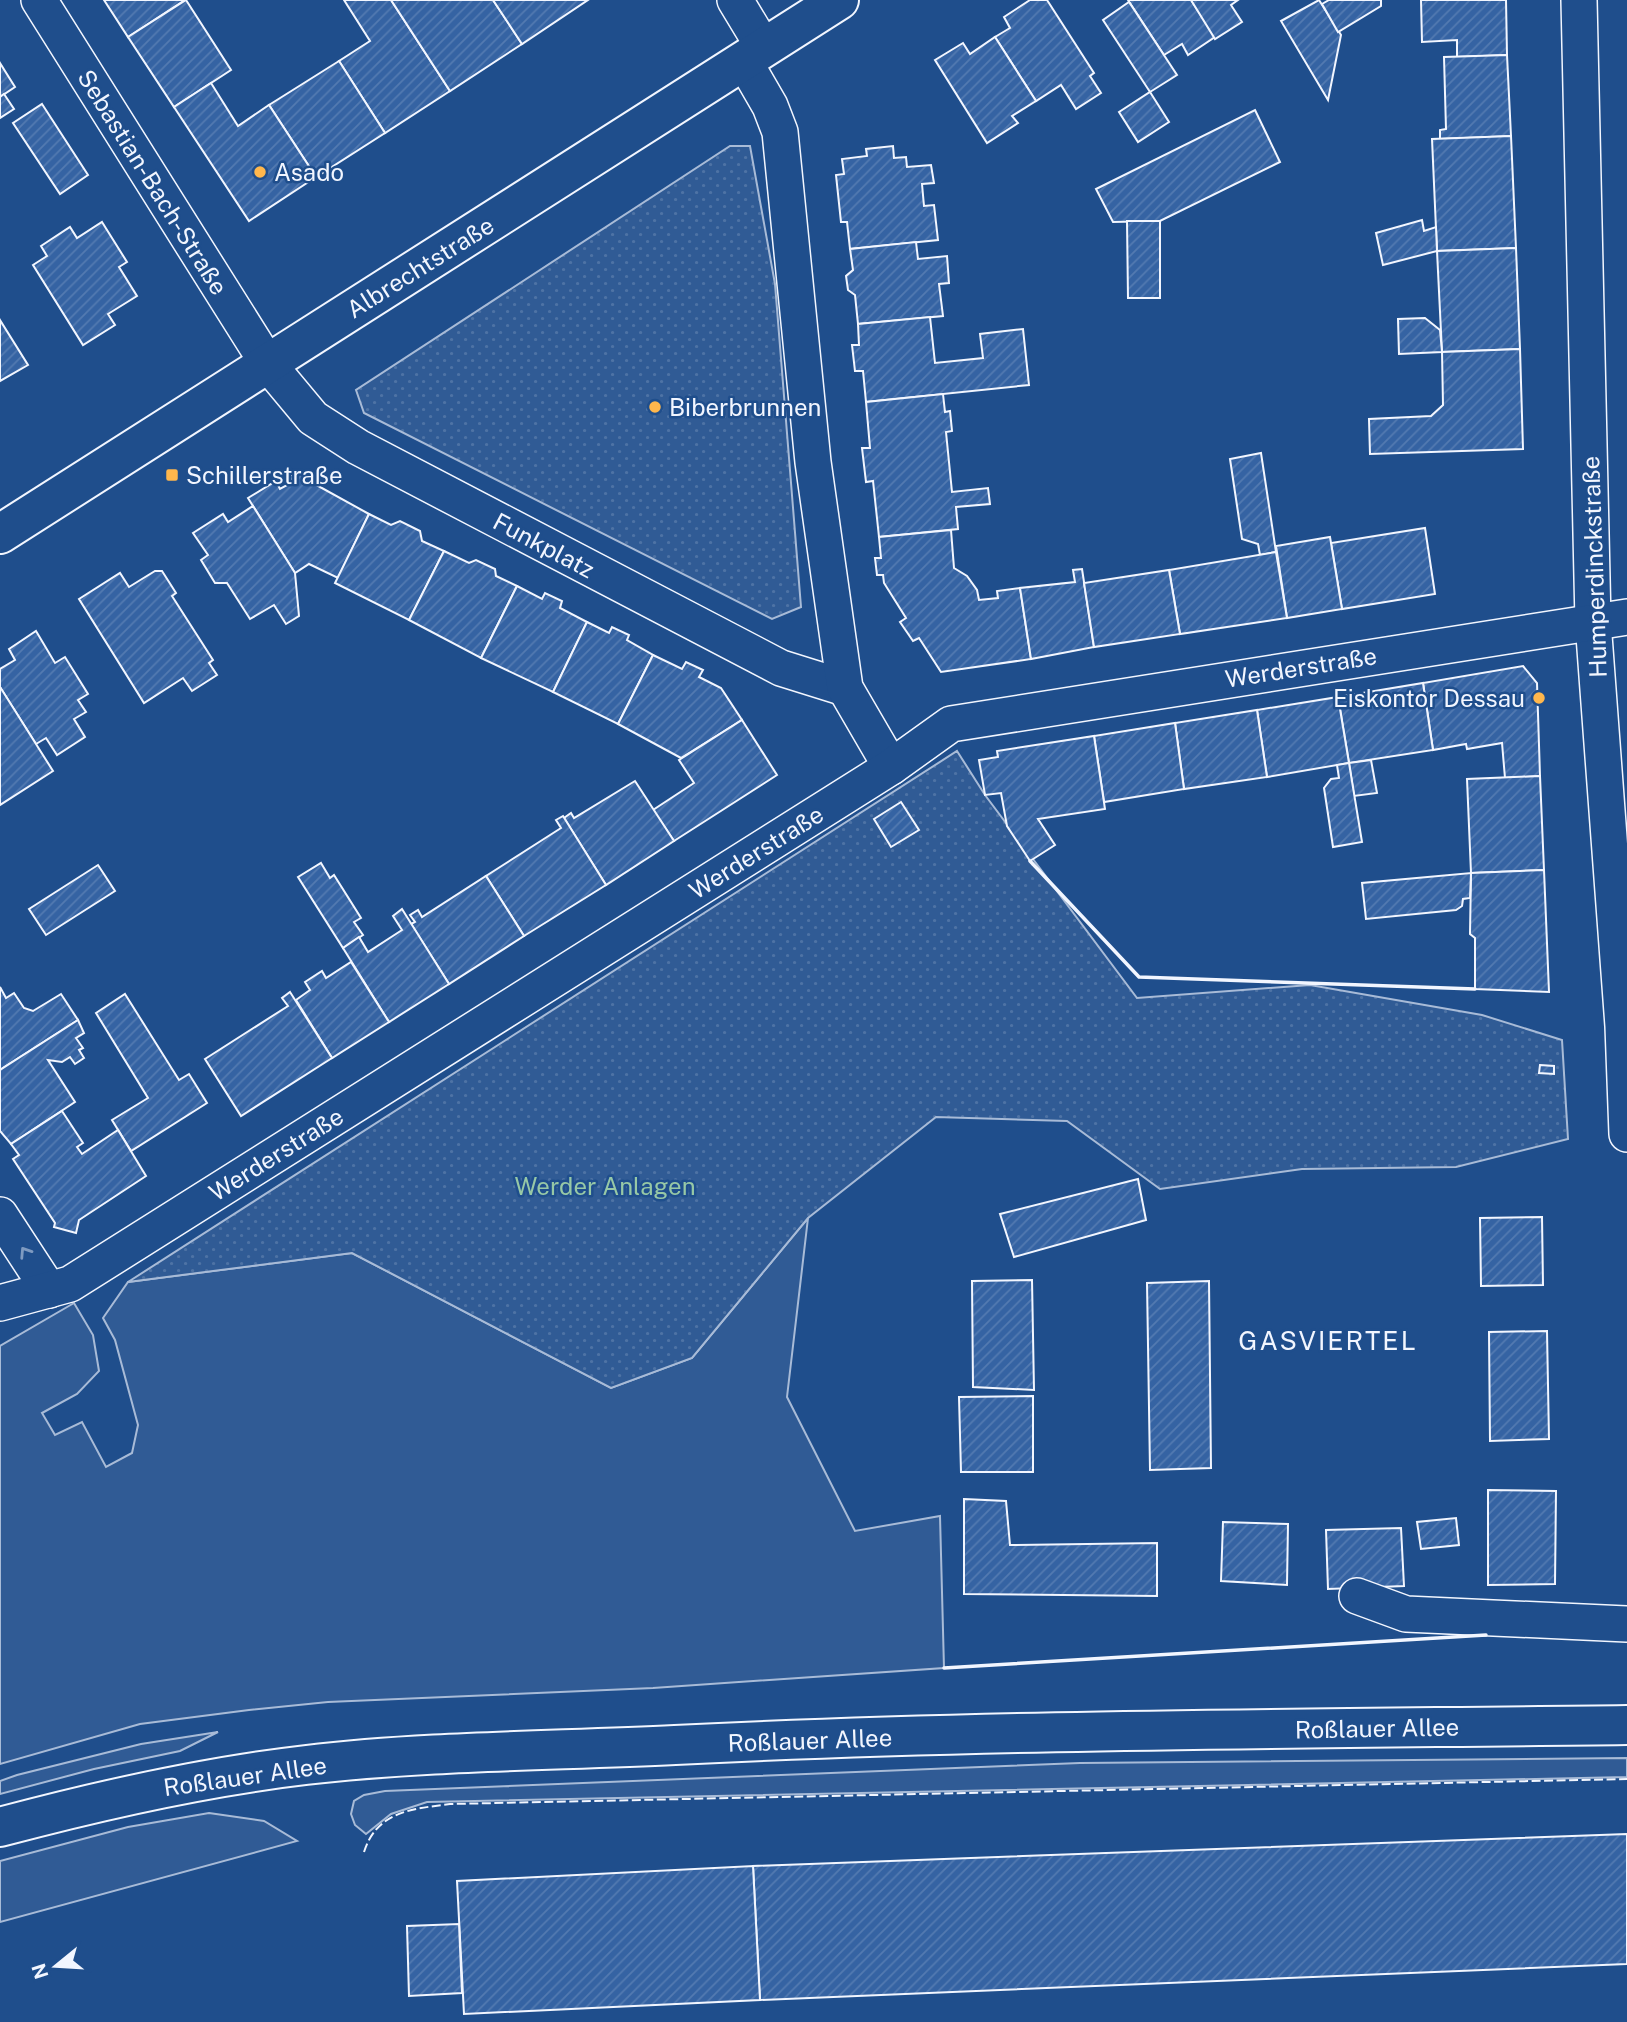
<svg xmlns="http://www.w3.org/2000/svg" width="1627" height="2022" viewBox="0 0 1627 2022" font-family="'Public Sans',sans-serif">
  <style>
    .built { fill: #305b95; stroke: #a8bbd7; stroke-width: 2 }
    .park { fill: url(#park-dots); stroke: #a8bbd7; stroke-width: 2 }
    .building { fill: url(#building-hatch); stroke: #f2f6ff; stroke-width: 2 }
    .lines { fill: none; stroke-linecap: round; stroke-linejoin: round }
    .street-casing { stroke: #f2f6ff; stroke-width: 38 }
    .secondary-casing { stroke: #f2f6ff; stroke-width: 42 }
    .primary-casing { stroke: #f2f6ff; stroke-width: 42 }
    .street { stroke: #1f4e8c; stroke-width: 35 }
    .secondary { stroke: #1f4e8c; stroke-width: 38 }
    .primary { stroke: #1f4e8c; stroke-width: 38 }
    .fence { stroke: #f2f6ff; stroke-width: 2; stroke-dasharray: 9 3.5; stroke-linecap: butt }
    .wall { stroke: #f2f6ff; stroke-width: 3.5 }
    .oneway { stroke: #7e9ac0 }
    .poi-dot { fill: #ffb74d; stroke: #1f4e8c; stroke-width: 2.5 }
    .labels { text-anchor: middle; dominant-baseline: central; stroke-width: 5; stroke-linejoin: round; paint-order: stroke }
    .poi-label { font-size: 24px; fill: #f2f6ff; stroke: #1f4e8c; text-anchor: start }
    .street-label { font-size: 24px; fill: #f2f6ff; stroke: #1f4e8c }
    .park-label { font-size: 24px; fill: #97c8a6; stroke: #1f4e8c }
    .neighbourhood-label { font-size: 26px; letter-spacing: 2px; fill: #f2f6ff; stroke: #1f4e8c }
  </style>
  <defs>
    <pattern id="park-dots" width="8" height="8" patternUnits="userSpaceOnUse" patternTransform="scale(1.75)"><rect width="8" height="8" fill="#305b95"/><path d="M2 2h.1M6 6h.1" fill="none" stroke="#4e73a5" stroke-width="1.8" stroke-linecap="round"/></pattern>
    <pattern id="building-hatch" width="6" height="6" patternUnits="userSpaceOnUse" patternTransform="scale(1.75)"><rect width="6" height="6" fill="#3563a3"/><path d="M-1 1l2-2M0 6l6-6M5 7l2-2" fill="none" stroke="#537ab1"/></pattern>
  </defs>
  <rect width="100%" height="100%" fill="#1f4e8c"/>
  <g class="built">
    <polygon points="808,1218 787,1397 855,1531 940,1516 944,1668 653,1688 328,1702 249,1710 140,1724 0,1764 0,1346 74,1303 93,1335 99,1371 77,1394 42,1413 55,1435 82,1422 106,1467 132,1453 138,1425 115,1340 103,1318 128,1282 352,1253 611,1388 692,1358"/>
    <polygon points="218,1732 180,1751 94,1769 0,1794 0,1781 17,1775 141,1744"/>
    <polygon points="1627,1758 1627,1777 427,1802 391,1814 366,1834 355,1825 351,1814 354,1801 364,1795 385,1791 1080,1763"/>
    <polygon points="209,1813 264,1821 297,1841 0,1922 0,1861 128,1827"/>
  </g>
  <g class="park">
    <polygon points="730,146 750,146 775,284 801,607 772,619 364,413 356,390"/>
    <polygon points="957,751 985,795 1137,998 1310,985 1482,1015 1562,1040 1568,1139 1456,1167 1302,1169 1160,1189 1067,1121 936,1117 808,1218 692,1358 611,1388 352,1253 128,1282"/>
  </g>
  <g class="building">
    <polygon points="104,0 185,0 128,37"/>
    <polygon points="186,0 231,70 174,107 128,37"/>
    <polygon points="344,0 391,0 450,91 385,133 339,61 370,41"/>
    <polygon points="391,0 493,0 522,44 450,91"/>
    <polygon points="493,0 588,0 522,44"/>
    <polygon points="1030,0 1047,0 1094,73 1090,76 1101,93 1076,109 1061,85 1036,101 995,37 1010,28 1004,17"/>
    <polygon points="1128,0 1191,0 1215,37 1188,55 1182,44 1164,55"/>
    <polygon points="1191,0 1238,0 1231,5 1242,22 1215,39"/>
    <polygon points="1319,0 1341,35 1328,100 1281,21"/>
    <polygon points="1329,0 1381,0 1381,6 1338,32 1322,4"/>
    <polygon points="1421,0 1506,0 1507,55 1457,57 1457,40 1422,42"/>
    <polygon points="1129,2 1177,75 1150,92 1103,20"/>
    <polygon points="995,37 1036,101 1012,116 1018,123 987,143 935,60 963,43 970,54"/>
    <polygon points="1507,55 1511,136 1440,139 1440,130 1446,129 1444,57"/>
    <polygon points="339,61 385,133 316,177 269,105"/>
    <polygon points="0,63 15,87 0,97"/>
    <polygon points="211,83 238,126 269,105 316,177 249,221 174,107"/>
    <polygon points="1150,92 1169,122 1138,142 1119,112"/>
    <polygon points="4,94 14,109 0,118 0,97"/>
    <polygon points="42,104 88,175 60,194 13,123"/>
    <polygon points="1255,110 1280,162 1160,221 1113,222 1096,189"/>
    <polygon points="1511,136 1516,248 1437,251 1432,139"/>
    <polygon points="893,146 894,158 906,157 907,167 931,165 934,183 922,184 924,206 934,205 938,240 850,249 847,222 841,222 836,175 844,174 842,159 867,156 866,149"/>
    <polygon points="1422,220 1424,231 1436,227 1437,251 1383,265 1376,233"/>
    <polygon points="1127,221 1160,221 1160,298 1128,298"/>
    <polygon points="102,222 127,262 119,267 137,296 108,314 115,325 83,345 33,265 47,256 41,246 70,227 77,238"/>
    <polygon points="916,242 918,259 947,256 949,283 939,284 943,316 858,324 855,295 848,290 846,276 853,270 850,249"/>
    <polygon points="1516,248 1520,349 1442,352 1437,251"/>
    <polygon points="930,317 935,363 983,358 980,334 1023,329 1029,385 866,402 863,371 855,371 852,345 859,345 858,324"/>
    <polygon points="1425,318 1440,330 1442,352 1399,354 1398,319"/>
    <polygon points="0,320 28,365 0,381"/>
    <polygon points="1520,349 1523,449 1370,454 1369,419 1431,416 1443,405 1442,352"/>
    <polygon points="943,394 945,412 950,411 952,431 946,432 952,492 988,488 990,504 956,507 958,529 879,537 873,481 866,482 862,448 870,448 866,402"/>
    <polygon points="1261,453 1276,552 1260,555 1258,544 1242,539 1230,459"/>
    <polygon points="295,471 306,471 310,474 311,482 369,514 338,578 309,564 295,573 248,498 276,481 280,489 291,483 290,476"/>
    <polygon points="253,506 295,573 299,616 286,624 274,605 250,619 227,583 215,583 201,560 208,555 193,533 223,514 228,522"/>
    <polygon points="369,514 391,525 400,521 420,531 422,541 444,551 409,620 335,583"/>
    <polygon points="1425,528 1435,594 1342,609 1331,543"/>
    <polygon points="951,530 954,568 967,576 977,590 979,600 998,598 997,591 1020,588 1031,659 941,672 919,638 913,641 900,622 906,618 884,583 883,575 877,575 875,558 881,558 879,537"/>
    <polygon points="1330,537 1342,609 1287,618 1276,546"/>
    <polygon points="444,551 469,563 476,560 495,569 496,576 517,586 481,658 409,620"/>
    <polygon points="1276,552 1287,618 1180,634 1169,570"/>
    <polygon points="1082,569 1094,647 1031,659 1020,588 1075,582 1073,570"/>
    <polygon points="1169,570 1180,634 1094,647 1084,583"/>
    <polygon points="155,571 162,571 176,593 172,596 213,660 209,663 217,675 192,691 183,678 144,703 79,599 120,573 129,587"/>
    <polygon points="517,586 542,599 545,593 562,601 560,608 587,622 553,692 481,658"/>
    <polygon points="587,622 609,633 612,627 629,635 627,640 653,655 618,724 553,692"/>
    <polygon points="36,631 55,663 65,657 88,694 78,700 86,712 74,719 85,737 57,755 46,738 36,744 0,687 0,669 15,660 9,649"/>
    <polygon points="653,655 682,669 686,662 703,670 699,677 721,688 742,720 681,758 618,724"/>
    <polygon points="1523,666 1537,683 1540,776 1505,778 1502,743 1467,749 1466,744 1433,750 1423,683"/>
    <polygon points="1423,683 1433,750 1349,763 1338,697"/>
    <polygon points="0,687 53,771 0,805"/>
    <polygon points="1338,697 1349,763 1267,777 1257,710"/>
    <polygon points="1257,710 1267,777 1184,789 1175,723"/>
    <polygon points="742,720 777,775 674,841 653,810 694,783 679,760"/>
    <polygon points="1175,723 1184,789 1104,802 1094,736"/>
    <polygon points="1094,736 1105,809 1038,819 1055,845 1030,861 1007,826 1001,793 985,795 979,760 998,757 997,751"/>
    <polygon points="1371,760 1377,793 1354,796 1349,763"/>
    <polygon points="1349,763 1362,842 1333,847 1324,788 1331,779 1339,778 1337,765"/>
    <polygon points="1540,776 1544,870 1471,873 1467,779"/>
    <polygon points="635,781 674,841 606,885 564,818 571,813 574,818"/>
    <polygon points="901,802 919,830 891,847 874,819"/>
    <polygon points="563,816 606,885 524,936 486,876 561,828 556,820"/>
    <polygon points="321,863 330,878 334,875 361,918 354,922 363,935 343,948 298,877"/>
    <polygon points="98,865 115,891 46,935 29,909"/>
    <polygon points="1544,870 1549,992 1475,989 1475,938 1470,934 1471,873"/>
    <polygon points="1471,873 1470,898 1463,899 1462,906 1456,910 1366,919 1362,883"/>
    <polygon points="486,876 524,936 449,984 411,924 415,922 410,915 418,910 422,917"/>
    <polygon points="402,909 449,984 389,1022 343,948 359,937 368,952 402,930 393,916"/>
    <polygon points="351,962 389,1022 332,1058 296,1000 310,990 305,982 322,971 326,978"/>
    <polygon points="0,987 6,998 14,993 24,1008 33,1011 61,994 78,1020 0,1070"/>
    <polygon points="290,992 332,1058 241,1116 205,1059 288,1006 282,998"/>
    <polygon points="125,994 179,1080 189,1074 207,1103 131,1151 112,1120 148,1098 96,1013"/>
    <polygon points="78,1020 84,1033 76,1038 83,1048 79,1050 84,1058 75,1064 70,1057 62,1062 48,1060 75,1102 11,1144 0,1131 0,1070"/>
    <polygon points="1540,1065 1554,1066 1554,1074 1539,1073"/>
    <polygon points="62,1111 83,1143 77,1147 82,1154 118,1130 146,1176 79,1220 76,1233 54,1227 55,1223 13,1159 19,1155 11,1144"/>
    <polygon points="1138,1179 1146,1220 1014,1257 1000,1214"/>
    <polygon points="1542,1217 1543,1285 1481,1286 1480,1218"/>
    <polygon points="1032,1280 1034,1390 973,1387 972,1281"/>
    <polygon points="1209,1281 1211,1468 1150,1470 1147,1283"/>
    <polygon points="1547,1331 1549,1439 1490,1441 1489,1332"/>
    <polygon points="1033,1396 1033,1472 961,1472 959,1397"/>
    <polygon points="1488,1490 1556,1491 1555,1584 1488,1585"/>
    <polygon points="964,1499 1006,1501 1010,1545 1157,1543 1157,1596 964,1594"/>
    <polygon points="1456,1518 1459,1545 1421,1549 1417,1522"/>
    <polygon points="1223,1522 1288,1524 1287,1585 1221,1581"/>
    <polygon points="1401,1528 1404,1586 1328,1589 1326,1530"/>
    <polygon points="1627,1834 1627,1964 760,2000 753,1866"/>
    <polygon points="753,1866 760,2000 464,2014 457,1881"/>
    <polygon points="459,1924 462,1993 409,1996 407,1926"/>
  </g>
  <g class="lines">
    <defs>
      <g id="street">
        <polyline points="39,0 268,364 313,418 358,447 781,668 845,688"/>
        <polyline points="735,0 764,48"/>
        <polyline points="1579,0 1593,622 1623,1026 1627,1134"/>
        <polyline points="744,61 770,106 780,132 813,462 845,688 891,767"/>
        <polyline points="0,1215 49,1290"/>
        <polyline points="0,1303 70,1284 891,767 951,724 1627,617"/>
        <polyline points="1357,1596 1406,1614 1627,1624"/>
      </g>
      <polyline id="secondary" points="0,534 839,0"/>
      <path id="primary" d="M0 1827C101 1800 202 1777 306 1765 427 1751 552 1751 675 1745 992 1729 1309 1729 1627 1725"/>
    </defs>
    <use href="#street" class="street-casing"/>
    <use href="#secondary" class="secondary-casing"/>
    <use href="#primary" class="primary-casing"/>
    <use href="#street" class="street"/>
    <use href="#secondary" class="secondary"/>
    <use href="#primary" class="primary"/>
    <path class="fence" d="M364 1852C377 1811 412 1809 450 1804L1627 1779"/>
    <g class="wall">
      <polyline points="1030,861 1139,977 1475,989"/>
      <polyline points="944,1668 1486,1635"/>
    </g>
  </g>
  <defs><path id="oneway-chevron" d="M-2-3.5L2.5 0L-2 3.5" fill="none" stroke-width="1.6" stroke-linecap="round" stroke-linejoin="round" transform="scale(1.75)"/></defs>
  <use class="oneway" href="#oneway-chevron" transform="translate(25 1252) rotate(-123)"/>
  <g class="poi-dot">
    <circle cx="260" cy="172" r="7"/>
    <circle cx="655" cy="407" r="7"/>
    <rect x="165" y="468" width="14" height="14" rx="3.5"/>
    <circle cx="1539" cy="698" r="7"/>
  </g>
  <g class="labels">
    <g class="poi-label">
      <text x="274" y="172">Asado</text>
      <text x="669" y="407">Biberbrunnen</text>
      <text x="186" y="475">Schillerstraße</text>
      <text x="1525" y="698" text-anchor="end">Eiskontor Dessau</text>
    </g>
    <g class="street-label">
      <text transform="translate(153 182) rotate(58)">Sebastian-Bach-Straße</text>
      <text transform="translate(420 267) rotate(-32)">Albrechtstraße</text>
      <text transform="translate(544 545) rotate(28)">Funkplatz</text>
      <text transform="translate(1594 567) rotate(-92)">Humperdinckstraße</text>
      <text transform="translate(1301 667) rotate(-9)">Werderstraße</text>
      <text transform="translate(756 852) rotate(-32)">Werderstraße</text>
      <text transform="translate(276 1154) rotate(-32)">Werderstraße</text>
      <text transform="translate(1377 1728) rotate(-1)">Roßlauer Allee</text>
      <text transform="translate(810 1740) rotate(-2)">Roßlauer Allee</text>
      <text transform="translate(245 1776) rotate(-8)">Roßlauer Allee</text>
    </g>
    <g class="park-label">
      <text x="605" y="1186">Werder Anlagen</text>
    </g>
    <g class="neighbourhood-label">
      <text x="1328" y="1340">GASVIERTEL</text>
    </g>
  </g>
  <g transform="translate(56 1966) rotate(252)" stroke="#1f4e8c" stroke-width="5" paint-order="stroke">
  <path d="M0-5L12 26L0 18L-12 26Z" fill="#f2f6ff"/>
  <text y="-10" font-size="19" font-weight="bold" text-anchor="middle" fill="#f2f6ff">N</text>
  </g>
</svg>
